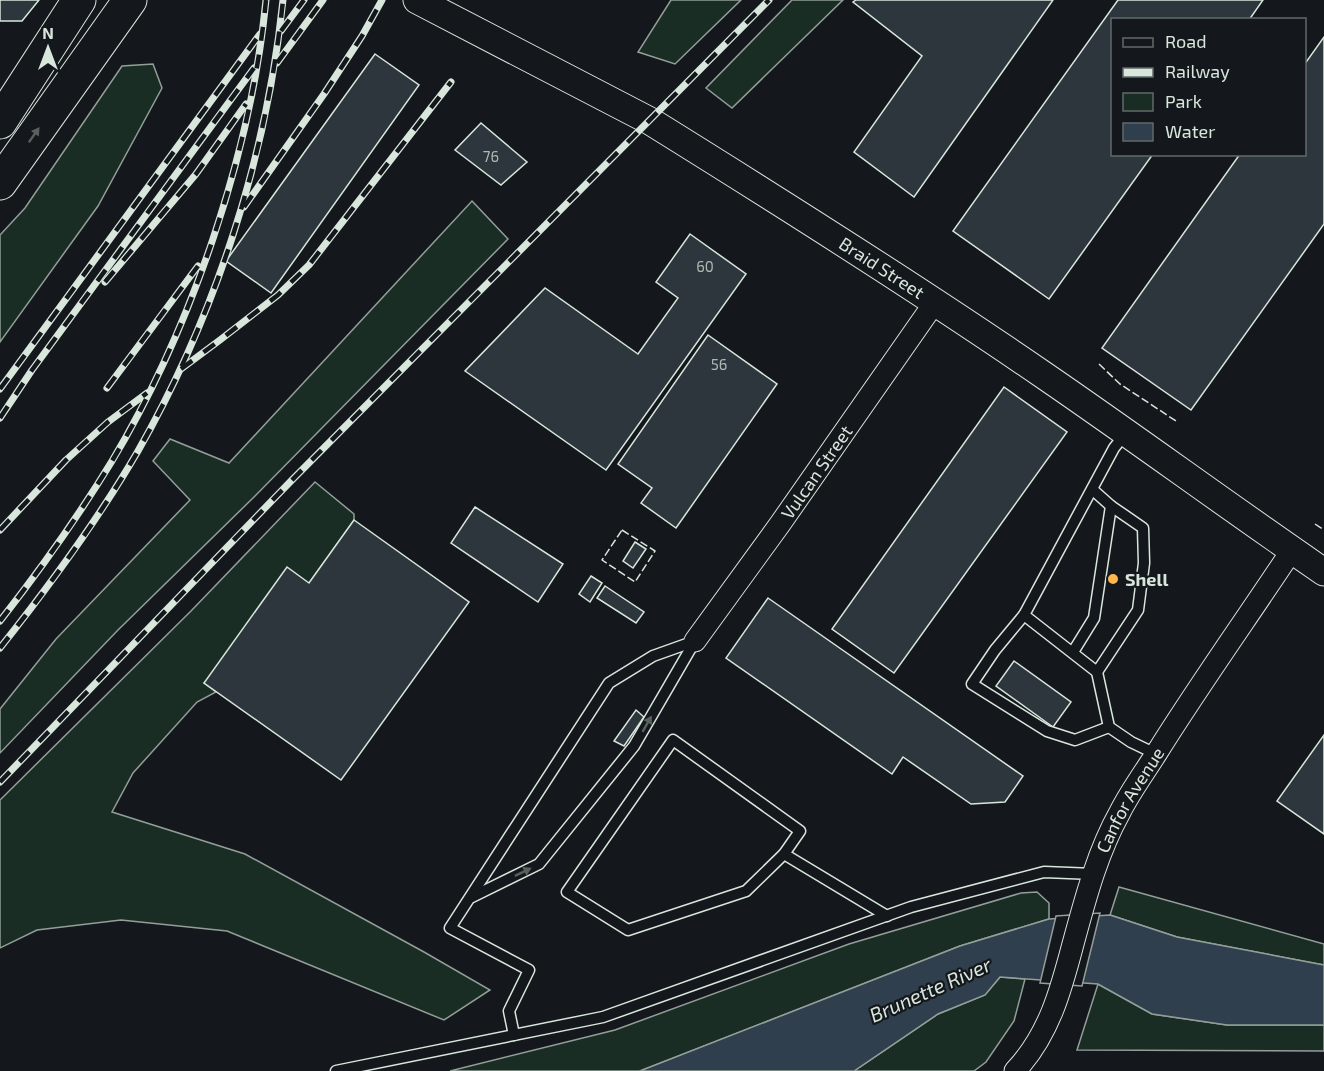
<svg xmlns="http://www.w3.org/2000/svg" width="1324" height="1071" viewBox="0 0 1324 1071" font-family="'Exo 2',sans-serif">
  <style>
    .green { fill: #1a2d24; stroke: #939e99; stroke-width: 1.5 }
    .water { fill: #2f3f4d; stroke: #939e99; stroke-width: 1.5 }
    .pier { fill: #14181c; stroke: #939e99; stroke-width: 1.5 }
    .building { fill: #2c363c; stroke: #d8e6dc; stroke-width: 1.5 }
    .lines { fill: none; stroke-linecap: round; stroke-linejoin: round }
    .service-casing { stroke: #d8e6dc; stroke-width: 13 }
    .minor-casing { stroke: #d8e6dc; stroke-width: 23 }
    .tertiary-casing { stroke: #d8e6dc; stroke-width: 29 }
    .primary-casing { stroke: #d8e6dc; stroke-width: 35 }
    .service { stroke: #14181c; stroke-width: 10 }
    .minor { stroke: #14181c; stroke-width: 21 }
    .tertiary { stroke: #14181c; stroke-width: 27 }
    .primary { stroke: #14181c; stroke-width: 33 }
    .rail-casing { stroke: #d8e6dc; stroke-width: 7 }
    .rail { stroke: #14181c; stroke-width: 4.5; stroke-dasharray: 14; stroke-linecap: butt }
    .fence { stroke: #d8e6dc; stroke-width: 1.5; stroke-dasharray: 8 3; stroke-linecap: butt }
    .oneway { fill: #59605f }
    .poi-dot { fill: #ffb74d; stroke: #14181c; stroke-width: 2 }
    .labels { text-anchor: middle; dominant-baseline: central; stroke-width: 4.5; stroke-linejoin: round; paint-order: stroke }
    .number-label { font-size: 15px; fill: #adbab4 }
    .street-label { font-size: 18px; fill: #d8e6dc; stroke: #14181c }
    .poi-label { font-size: 18px; font-weight: bold; fill: #d8e6dc; stroke: #14181c; text-anchor: start }
    .water-label { font-size: 20px; font-style: italic; fill: #d8e6dc; stroke: #14181c }
  </style>
  <rect width="100%" height="100%" fill="#14181c"/>
  <g class="green">
    <polygon points="671,0 741,0 675,64 638,52"/>
    <polygon points="792,0 843,0 732,108 706,88"/>
    <polygon points="153,64 162,88 98,206 0,342 0,235 25,208 122,66"/>
    <polygon points="472,201 508,239 254,497 118,630 0,753 0,709 56,639 190,500 153,461 170,439 229,463"/>
    <polygon points="315,482 354,514 354,520 309,583 204,683 216,692 197,702 133,773 112,812 245,854 424,952 490,990 444,1020 227,931 121,920 37,930 0,948 0,800 191,611"/>
    <polygon points="1119,887 1324,944 1324,965 1177,937 1110,915"/>
    <polygon points="1037,892 1049,903 1049,919 960,946 640,1071 450,1071 615,1030 849,944 1021,893"/>
    <polygon points="1000,977 1025,979 1014,1021 986,1062 974,1071 854,1071 938,1014 985,995"/>
    <polygon points="1098,984 1152,1014 1227,1025 1324,1025 1324,1051 1077,1050"/>
  </g>
  <polygon class="water" points="1110,915 1177,937 1324,965 1324,1025 1227,1025 1152,1014 1098,984 1000,977 985,995 938,1014 854,1071 640,1071 960,946 1049,919"/>
  <polygon class="pier" points="1100,913 1082,986 1040,983 1056,916"/>
  <g class="building">
    <polygon points="0,0 39,0 22,21 0,21"/>
    <polygon points="856,0 1053,0 914,197 854,152 922,56 853,2"/>
    <polygon points="1118,0 1263,0 1249,20 1112,20 1112,154 1153,154 1049,299 953,231"/>
    <polygon points="1324,37 1324,224 1191,410 1102,348 1240,154 1304,154 1304,65"/>
    <polygon points="375,54 419,85 271,293 226,261"/>
    <polygon points="481,123 527,162 501,185 455,150"/>
    <polygon points="690,234 746,274 606,470 465,371 545,288 638,354 678,298 656,282"/>
    <polygon points="708,335 777,384 676,528 641,503 652,488 618,464"/>
    <polygon points="1004,387 1067,432 894,673 832,629"/>
    <polygon points="475,507 563,564 538,602 451,543"/>
    <polygon points="354,520 469,602 341,780 204,683 287,567 309,583"/>
    <polygon points="635,542 646,549 633,568 623,561"/>
    <polygon points="591,576 602,583 590,602 579,594"/>
    <polygon points="605,586 644,612 636,623 597,598"/>
    <polygon points="768,598 1023,776 1005,802 971,804 903,757 892,774 726,658"/>
    <polygon points="1014,661 1071,702 1053,727 996,686"/>
    <polygon points="636,710 644,717 624,746 614,741"/>
    <polygon points="1324,735 1324,834 1277,801"/>
  </g>
  <g class="lines">
    <defs>
      <g id="service">
        <polyline points="1125,434 1114,448 1024,615 1097,672 1109,727 1131,742 1156,754"/>
        <polyline points="1024,615 995,650 972,684 1047,731 1075,740 1109,727"/>
        <polyline points="1073,652 1094,618 1111,506 1093,490"/>
        <polyline points="1097,672 1138,610 1144,563 1143,528 1111,506"/>
        <polygon points="673,740 800,831 784,854 746,891 628,930 567,892"/>
        <polyline points="784,854 887,916"/>
        <polyline points="472,897 539,864 634,746 695,641"/>
        <polyline points="514,1035 509,1011 529,970 450,928 609,683 653,656 695,641"/>
        <polyline points="336,1071 603,1017 911,907 1044,872 1094,874"/>
      </g>
      <g id="minor">
        <path id="s1" d="M695 641 780 524 935 302"/>
        <path id="s2" d="M1015 1071C1049 1035 1061 990 1073 944 1085 900 1097 853 1120 812 1130 792 1144 773 1156 754 1199 685 1247 618 1292 550"/>
      </g>
      <g id="tertiary">
        <path id="s3" d="M417 0 650 121C782 203 914 286 1042 374 1137 439 1229 507 1324 572"/>
      </g>
      <g id="primary">
        <polyline points="0,122 79,0"/>
        <polyline points="0,183 130,0"/>
      </g>
    </defs>
    <use href="#service" class="service-casing"/>
    <use href="#minor" class="minor-casing"/>
    <use href="#tertiary" class="tertiary-casing"/>
    <use href="#primary" class="primary-casing"/>
    <use href="#service" class="service"/>
    <use href="#minor" class="minor"/>
    <use href="#tertiary" class="tertiary"/>
    <use href="#primary" class="primary"/>
    <defs>
      <g id="rail">
        <polyline points="281,31 304,0"/>
        <polyline points="277,63 323,0"/>
        <polyline points="244,207 324,94 362,36 382,0"/>
        <polyline points="105,282 196,174 246,104"/>
        <polyline points="181,369 220,340 278,295 309,265 451,82"/>
        <polyline points="107,388 198,266"/>
        <polyline points="0,389 260,34"/>
        <polyline points="0,418 32,370 254,68"/>
        <polyline points="0,530 66,460 108,422 147,393"/>
        <path d="M0 621C40 570 78 517 112 461 191 329 251 154 266 0"/>
        <path d="M0 648C50 585 98 520 138 451 216 314 267 156 283 0"/>
        <polyline points="0,782 291,481 769,0"/>
      </g>
    </defs>
    <use href="#rail" class="rail-casing"/>
    <use href="#rail" class="rail"/>
    <g class="fence">
      <polyline points="1099,364 1120,384 1176,421"/>
      <polyline points="1315,524 1324,530"/>
      <polygon points="622,530 655,551 635,582 602,560"/>
    </g>
  </g>
  <defs><path id="oneway-solid" d="M-6-.8H1V-3.2L6.5 0L1 3.2V.8H-6Z" transform="scale(1.5)"/></defs>
  <g class="oneway">
    <use href="#oneway-solid" transform="translate(34 135) rotate(-55)"/>
    <use href="#oneway-solid" transform="translate(647 724) rotate(-60)"/>
    <use href="#oneway-solid" transform="translate(523 872) rotate(-26)"/>
  </g>
  <circle class="poi-dot" cx="1113" cy="579" r="6"/>
  <g class="labels">
    <g class="number-label">
      <text x="491" y="156">76</text>
      <text x="705" y="266">60</text>
      <text x="719" y="364">56</text>
    </g>
    <g class="street-label">
      <text stroke="none"><textPath href="#s3" startOffset="537">Braid Street</textPath></text>
      <text stroke="none"><textPath href="#s1" startOffset="208">Vulcan Street</textPath></text>
      <text stroke="none"><textPath href="#s2" startOffset="297">Canfor Avenue</textPath></text>
    </g>
    <g class="poi-label">
      <text x="1125" y="579">Shell</text>
    </g>
    <g class="water-label">
      <text transform="translate(930 989) rotate(-24)">Brunette River</text>
    </g>
  </g>
  <rect x="1111" y="18" width="195" height="138" fill="#14181c" stroke="#626a69" stroke-width="1.5"/>
  <rect x="1123" y="38" width="30" height="9" fill="#14181c" stroke="#626a69" stroke-width="1.5"/>
  <text x="1165" y="48" font-size="18" fill="#d8e6dc">Road</text>
  <rect x="1123" y="68" width="30" height="9" fill="#d8e6dc" stroke="#626a69" stroke-width="1.5"/>
  <text x="1165" y="78" font-size="18" fill="#d8e6dc">Railway</text>
  <rect x="1123" y="93" width="30" height="18" fill="#1a2d24" stroke="#626a69" stroke-width="1.5"/>
  <text x="1165" y="108" font-size="18" fill="#d8e6dc">Park</text>
  <rect x="1123" y="123" width="30" height="18" fill="#2f3f4d" stroke="#626a69" stroke-width="1.5"/>
  <text x="1165" y="138" font-size="18" fill="#d8e6dc">Water</text>
  <g transform="translate(48 48)" stroke="#14181c" stroke-width="4.5" paint-order="stroke">
  <path d="M0-4.5L10 22L0 15L-10 22Z" fill="#d8e6dc"/>
  <text y="-9" font-size="16" font-weight="bold" text-anchor="middle" fill="#d8e6dc">N</text>
  </g>
</svg>
